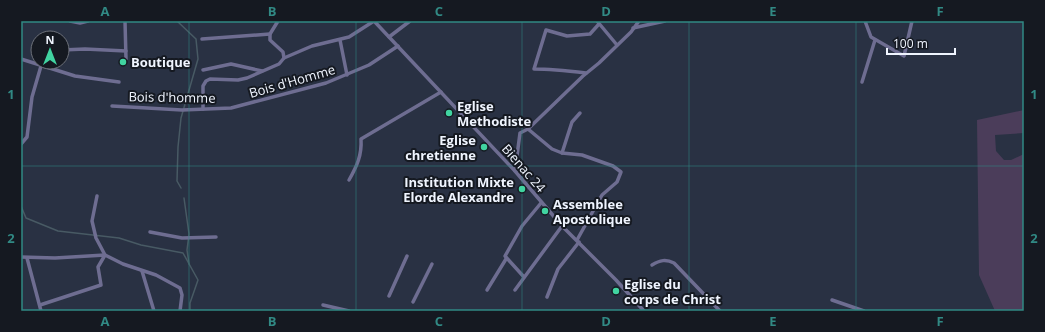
<svg xmlns="http://www.w3.org/2000/svg" width="1045" height="332" viewBox="0 0 1045 332" font-family="'Open Sans',sans-serif">
  <style>
    .green { fill: #4b3d5a }
    .lines { fill: none; stroke-linecap: round; stroke-linejoin: round }
    .stream { stroke: #485a64; stroke-width: 1.5 }
    .street { stroke: #6e6d91; stroke-width: 3.5 }
    .grid { fill: none; stroke: #318984; stroke-width: 1; stroke-opacity: 0.55 }
    .poi-dot { fill: #41d4a1; stroke: #151921; stroke-width: 1.5 }
    .labels { text-anchor: middle; dominant-baseline: central; stroke-width: 4; stroke-linejoin: round; paint-order: stroke }
    .poi-label { font-size: 13px; font-weight: bold; fill: #f0f5ff; stroke: #151921; text-anchor: start }
    .street-label { font-size: 13px; fill: #f0f5ff; stroke: #151921 }
    .neatline { fill: none; stroke: #318984; stroke-width: 1.5 }
    .grid-label { font-size: 13px; text-anchor: middle; font-weight: bold; fill: #318984 }
  </style>
  <rect width="100%" height="100%" fill="#293143"/>
  <polygon class="green" points="1024,110 1024,133 995,135 996,151 1004,160 1011,160 1024,154 1024,311 995,311 979,275 977,120"/>
  <g class="lines">
    <g class="stream">
      <polyline points="177,21 196,39 198,59 181,118 178,147 177,181 181,188"/>
      <polyline points="184,198 189,234 187,250 189,264"/>
      <polyline points="21,206 26,218 58,231 119,238 141,245 183,253 198,280 190,303 190,311"/>
    </g>
    <g class="street">
      <polyline points="70,21 80,23 88,21"/>
      <polyline points="125,21 126,59"/>
      <polyline points="278,21 270,34 270,40 283,52 284,58"/>
      <polyline points="374,21 515,171 562,226 616,280 644,311"/>
      <polyline points="597,21 617,45"/>
      <polyline points="865,21 871,37 904,56 912,21"/>
      <polyline points="633,28 665,21"/>
      <polyline points="389,37 410,21"/>
      <polyline points="202,39 270,34"/>
      <polyline points="340,40 347,75"/>
      <polyline points="62,50 85,49 126,51"/>
      <polyline points="21,59 75,76 119,82"/>
      <polyline points="203,70 231,64 262,71"/>
      <path d="M586 73C569 71 552 69 534 69L546 30 567 36 590 34 599 24"/>
      <polyline points="862,82 875,40"/>
      <polyline points="112,106 182,110 231,108 326,83 369,65 398,46"/>
      <polyline points="203,109 203,86 206,81 210,79 238,80 247,78 279,64 284,58 312,46 349,37 374,21"/>
      <polyline points="528,129 552,149 562,153 582,155 613,166 621,172 617,182 602,195 577,240"/>
      <polyline points="21,144 27,137 32,97 41,66"/>
      <polyline points="562,153 572,122 580,113"/>
      <polyline points="515,171 520,133 528,129 583,76 599,63 631,32 639,21"/>
      <path d="M349 180C357 166 362 155 361 139L441 92"/>
      <polyline points="150,232 182,238 216,237"/>
      <polyline points="21,257 55,258 105,255 123,264 156,275 180,288 182,295 180,311"/>
      <polyline points="27,258 41,311"/>
      <path d="M652 265C660 260 666 259 674 263L720 311"/>
      <polyline points="142,271 154,311"/>
      <polyline points="524,277 505,256 522,226 541,203"/>
      <polyline points="487,290 506,259"/>
      <polyline points="515,290 562,226"/>
      <polyline points="389,296 407,256"/>
      <polyline points="547,297 558,269 579,242"/>
      <polyline points="832,300 864,311"/>
      <polyline points="413,302 432,264"/>
      <polyline points="40,305 101,285 98,267 105,255 96,238 92,221 97,196"/>
      <polyline points="323,305 349,311"/>
    </g>
  </g>
  <path class="grid" d="M189 21V311M356 21V311M522 21V311M689 21V311M856 21V311M21 166H1024"/>
  <g class="poi-dot">
    <circle cx="123" cy="62" r="4"/>
    <circle cx="449" cy="113" r="4"/>
    <circle cx="484" cy="147" r="4"/>
    <circle cx="522" cy="189" r="4"/>
    <circle cx="545" cy="211" r="4"/>
    <circle cx="616" cy="291" r="4"/>
  </g>
  <g class="labels">
    <g class="poi-label">
      <text x="131" y="62">Boutique</text>
      <text x="457" y="106">Eglise<tspan x="457" dy="15">Methodiste</tspan></text>
      <text x="476" y="140" text-anchor="end">Eglise<tspan x="476" dy="15">chretienne</tspan></text>
      <text x="514" y="182" text-anchor="end">Institution Mixte<tspan x="514" dy="15">Elorde Alexandre</tspan></text>
      <text x="553" y="204">Assemblee<tspan x="553" dy="15">Apostolique</tspan></text>
      <text x="624" y="284">Eglise du<tspan x="624" dy="15">corps de Christ</tspan></text>
    </g>
    <g class="street-label">
      <text transform="translate(292 81) rotate(-16)">Bois d'Homme</text>
      <text transform="translate(172 97) rotate(1)">Bois d'homme</text>
      <text transform="translate(524 168) rotate(49)">Bienac 24</text>
    </g>
  </g>
  <rect width="1045" height="332" fill="none" stroke="#151921" stroke-width="44"/>
  <g transform="translate(50 50)"><circle r="19" fill="#151921" stroke="#6d717a"/>
  <path d="M0-3L7 15L0 10L-7 15Z" fill="#41d4a1"/>
  <text y="-6" font-size="11" font-weight="bold" text-anchor="middle" fill="#f0f5ff">N</text>
  </g>
  <path d="M887 48v6h68v-6" fill="none" stroke="#f0f5ff" stroke-width="2"/>
  <text x="893" y="48" font-size="12" fill="#f0f5ff" stroke="#151921" stroke-width="3" paint-order="stroke">100 m</text>
  <rect x="22" y="22" width="1001" height="288" class="neatline"/>
  <g class="grid-label">
    <text x="105" y="16">A</text>
    <text x="272" y="16">B</text>
    <text x="439" y="16">C</text>
    <text x="606" y="16">D</text>
    <text x="773" y="16">E</text>
    <text x="940" y="16">F</text>
    <text x="11" y="99">1</text>
    <text x="1034" y="99">1</text>
    <text x="11" y="243">2</text>
    <text x="1034" y="243">2</text>
    <text x="105" y="326">A</text>
    <text x="272" y="326">B</text>
    <text x="439" y="326">C</text>
    <text x="606" y="326">D</text>
    <text x="773" y="326">E</text>
    <text x="940" y="326">F</text>
  </g>
</svg>
